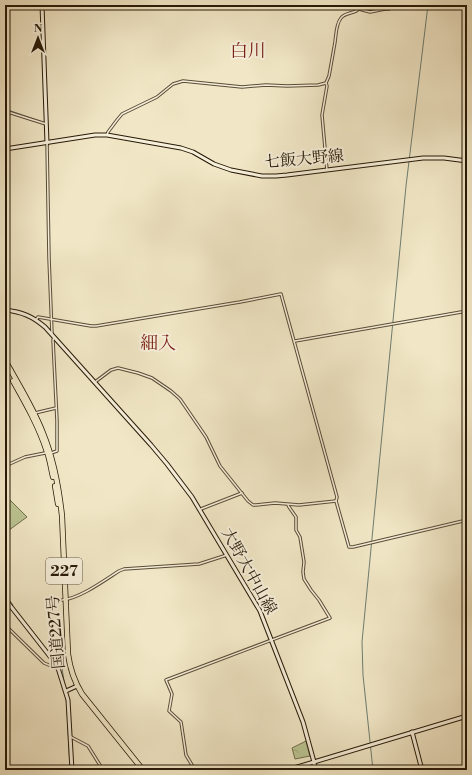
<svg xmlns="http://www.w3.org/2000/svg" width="472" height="775" viewBox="0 0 472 775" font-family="'Libre Bodoni','Noto Serif JP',serif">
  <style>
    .park { fill: url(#park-crowns); stroke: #726f4d }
    .pitch { fill: #bcc593; stroke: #726f4d }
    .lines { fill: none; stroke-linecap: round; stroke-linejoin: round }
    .stream { stroke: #6d7d71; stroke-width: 1 }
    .street-casing { stroke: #5a4c37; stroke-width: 3.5 }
    .secondary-casing { stroke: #271907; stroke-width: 5 }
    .highway-casing { stroke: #271907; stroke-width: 6 }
    .street { stroke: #f6efda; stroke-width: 1.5 }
    .secondary { stroke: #f6efda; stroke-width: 3 }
    .highway { stroke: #f1e7c6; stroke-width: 4.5 }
    .labels { text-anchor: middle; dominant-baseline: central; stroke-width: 4; stroke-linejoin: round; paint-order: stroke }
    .shield { fill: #f6efda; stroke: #655946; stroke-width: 1 }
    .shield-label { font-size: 15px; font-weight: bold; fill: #271907 }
    .street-label { font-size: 16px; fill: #271907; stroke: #f6efda }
    .quarter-label { font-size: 18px; fill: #7a1f14; stroke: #f6efda }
  </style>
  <defs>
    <pattern id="park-crowns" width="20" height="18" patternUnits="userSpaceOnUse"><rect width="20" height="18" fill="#bcc593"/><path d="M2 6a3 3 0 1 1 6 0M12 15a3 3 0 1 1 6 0" fill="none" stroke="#a2a97d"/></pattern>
  </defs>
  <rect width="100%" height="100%" fill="#f1e7c6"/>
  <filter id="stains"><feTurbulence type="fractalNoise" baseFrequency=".005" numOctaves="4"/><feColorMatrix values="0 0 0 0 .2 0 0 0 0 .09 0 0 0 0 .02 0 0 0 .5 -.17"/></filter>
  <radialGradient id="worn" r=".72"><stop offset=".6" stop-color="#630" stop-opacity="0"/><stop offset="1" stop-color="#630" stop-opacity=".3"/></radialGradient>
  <polygon class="park" points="306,741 310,756 295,759 292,748"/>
  <polygon class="pitch" points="5,498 8,498 27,517 5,533"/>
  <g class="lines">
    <g class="stream">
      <polyline points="5,109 40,121"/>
      <polyline points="5,594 13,605"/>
      <polyline points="51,633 61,647 61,661 64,681"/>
      <polyline points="66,699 67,705"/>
      <polyline points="67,709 70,770"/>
      <polyline points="373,770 363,675 362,642 406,186 428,5"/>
    </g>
    <defs>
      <g id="street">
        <polyline points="359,9 370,12 385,9 389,9"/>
        <polyline points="5,111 30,119 46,124"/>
        <polyline points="107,135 108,132 117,120 122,114 157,97 173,84 183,81 242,87 266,85 287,86 318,85 326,83"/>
        <polyline points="47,143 49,258 52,334"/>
        <path d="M327 170 322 115 327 86 326 83 329 76C331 65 333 54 335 42 336 35 336 24 341 18 346 11 358 15 361 5"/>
        <polyline points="5,193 8,187 8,150"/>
        <polyline points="36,320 38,317 91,326 96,326 240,302 281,294 337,497 336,501 349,547 353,547 467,520"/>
        <polyline points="295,341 467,311"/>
        <polyline points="95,382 111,370 118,368 138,373 152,378 171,391 180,399 206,437 220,466 248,501 253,505 256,505 275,503 299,505 336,501"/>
        <polyline points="35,413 56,408"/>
        <polyline points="51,453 57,451 57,421 53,340 54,337"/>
        <polyline points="5,466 25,457 45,453"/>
        <polyline points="201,509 242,493"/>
        <path d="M62 600C79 599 105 580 119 571L124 569 199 564 227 555"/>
        <polyline points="5,625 44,663 56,668"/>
        <polyline points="71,737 88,746 103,770"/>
        <polyline points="195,770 186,755 181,722 169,711 172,694 166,680 330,618 319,600 311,590 304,579 303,572 304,562 300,537 296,530 296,517 289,507 288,505"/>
      </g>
      <g id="secondary">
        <polyline points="42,5 47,143"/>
        <polyline points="5,149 95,135 107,135 181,148 193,152 214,164 231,170 262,176 276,176 287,175 423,158 444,158 467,161"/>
        <path d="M5 310C22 312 32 316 45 327L151 445 167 464 192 497 260 611 303 722 314 762 467 716"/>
        <polyline points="5,373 11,370"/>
        <polyline points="5,599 52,659 58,668 68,700 72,770"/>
        <polyline points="66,691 77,686"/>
        <polyline points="412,732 422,770"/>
        <polyline points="287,770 314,762 315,770"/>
      </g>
      <g id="highway">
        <path d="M5 360C18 384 33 407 43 433 54 460 59 488 62 516L68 654C70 669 74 681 82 694L143 770"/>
        <path d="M13 381C26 404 39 427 47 452 50 460 51 469 53 477"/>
        <polyline points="55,486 58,504"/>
      </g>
    </defs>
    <use href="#street" class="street-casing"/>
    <use href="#secondary" class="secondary-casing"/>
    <use href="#highway" class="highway-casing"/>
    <use href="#street" class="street"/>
    <use href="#secondary" class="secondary"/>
    <use href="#highway" class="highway"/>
  </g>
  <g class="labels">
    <rect class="shield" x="46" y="558" width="36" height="26" rx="3"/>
    <g class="shield-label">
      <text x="64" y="571">227</text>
    </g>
    <g class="street-label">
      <text transform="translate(304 159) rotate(-5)">七飯大野線</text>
      <text transform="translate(249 571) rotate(61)">大野大中山線</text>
      <text transform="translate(56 632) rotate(-95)">国道227号</text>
    </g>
    <g class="quarter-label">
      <text x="248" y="51">白川</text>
      <text x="158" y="343">細入</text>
    </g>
  </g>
  <rect width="472" height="775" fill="none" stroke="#f1e7c6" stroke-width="20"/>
  <rect x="6" y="6" width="460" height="763" fill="none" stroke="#271907" stroke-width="2"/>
  <rect x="10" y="10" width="452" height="755" fill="none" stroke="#271907"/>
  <g transform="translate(38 38)" stroke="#f6efda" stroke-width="3" paint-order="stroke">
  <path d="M0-3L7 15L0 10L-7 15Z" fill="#271907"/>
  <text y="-6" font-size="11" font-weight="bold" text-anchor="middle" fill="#271907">N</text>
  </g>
  <rect width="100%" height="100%" filter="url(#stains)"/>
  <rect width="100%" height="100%" fill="url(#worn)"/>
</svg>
